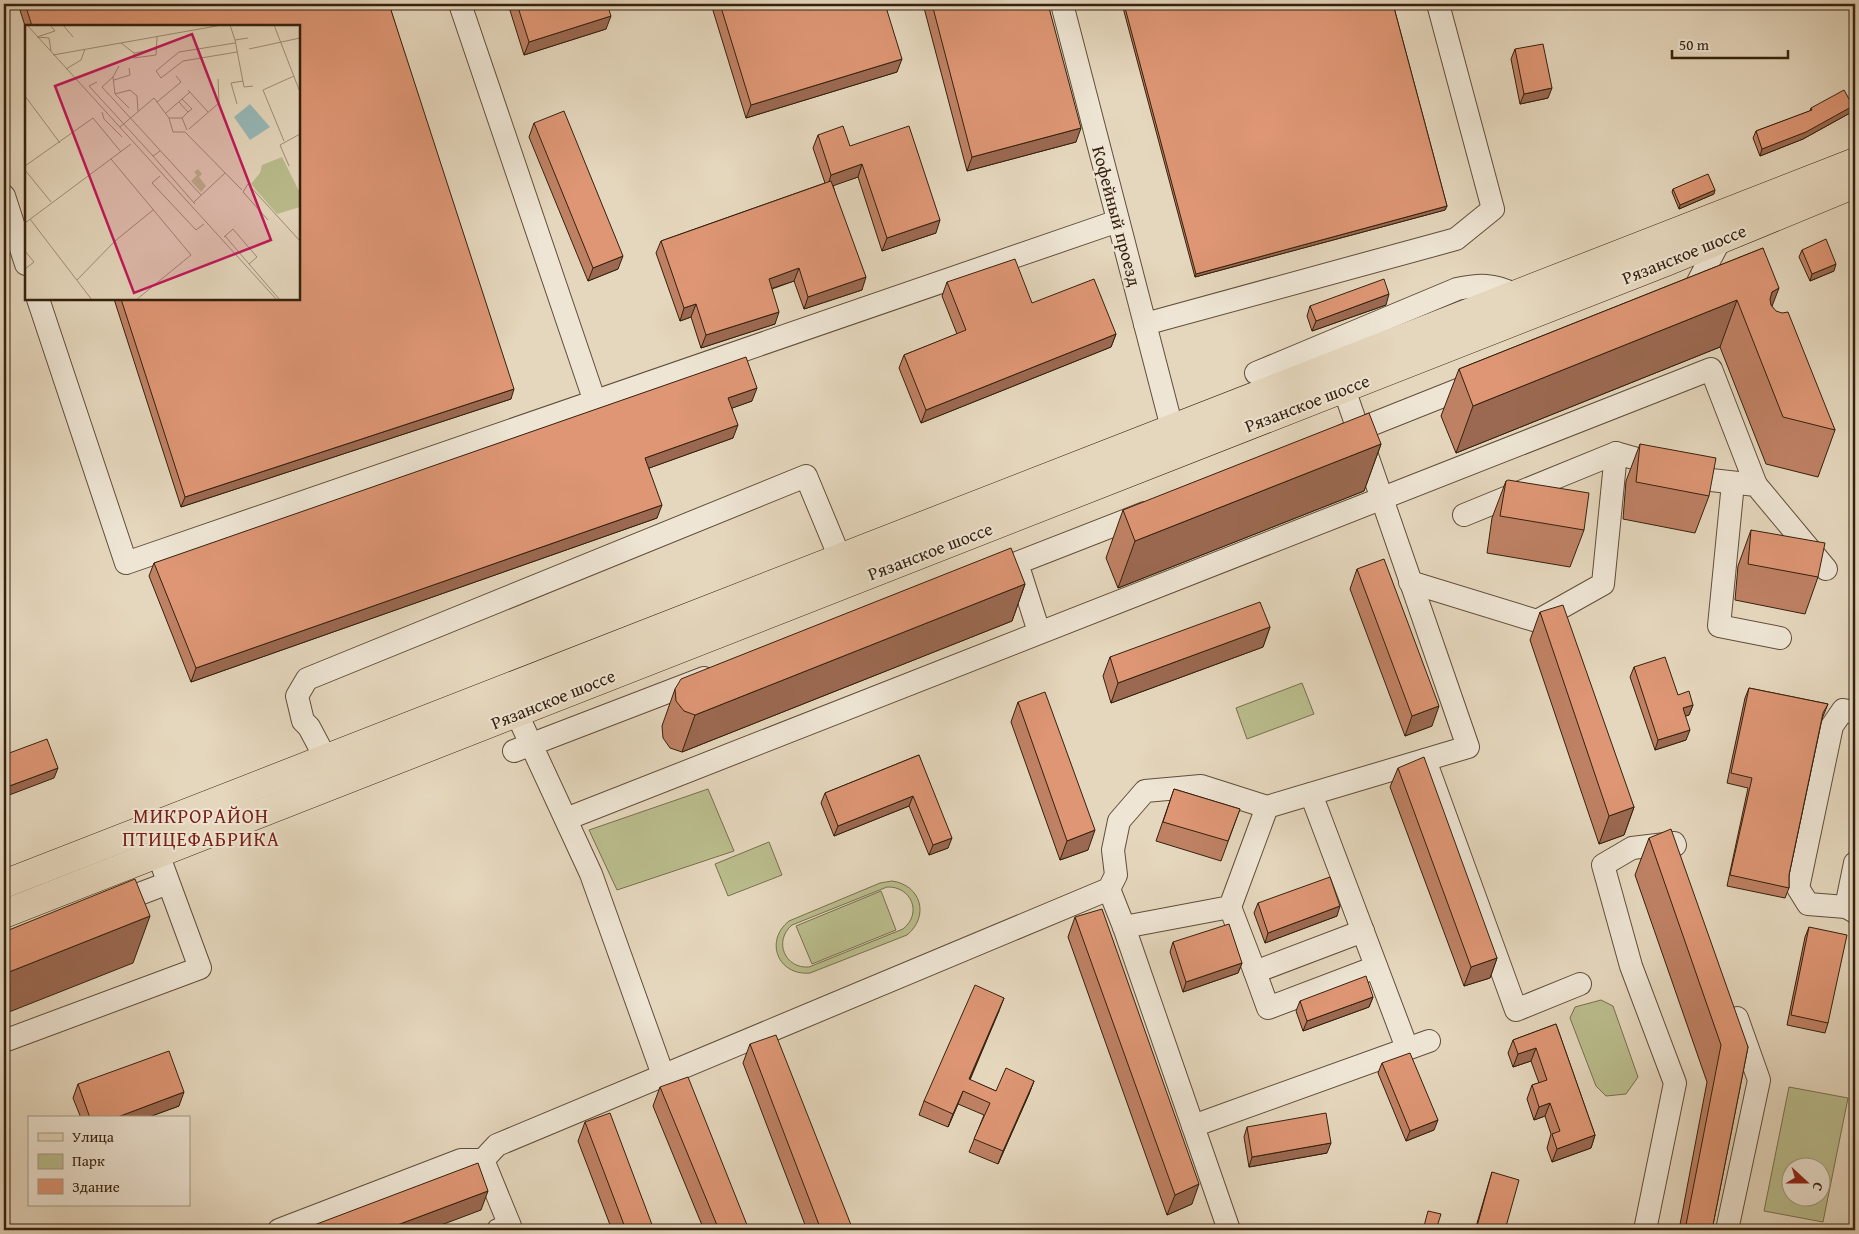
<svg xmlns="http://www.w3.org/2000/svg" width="1859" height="1234" viewBox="0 0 1859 1234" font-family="'Gentium Book Plus',serif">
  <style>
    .green { fill: #babd8d; stroke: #786f4e; fill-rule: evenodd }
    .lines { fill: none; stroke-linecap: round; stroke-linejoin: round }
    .minor-casing { stroke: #614e3a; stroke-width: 24 }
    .major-casing { stroke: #35210e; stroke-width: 29 }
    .minor { stroke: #eee5d4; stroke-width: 22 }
    .major { stroke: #e5d7bd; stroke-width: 28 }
    .wall { fill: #bf8164; stroke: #35210e }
    .shaded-wall { fill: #9b6951; stroke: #35210e }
    .building { fill: #de9674; stroke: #35210e }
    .labels { text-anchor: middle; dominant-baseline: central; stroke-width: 4; stroke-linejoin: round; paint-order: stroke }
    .street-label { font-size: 18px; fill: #35210e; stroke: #eee5d4 }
    .quarter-label { font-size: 20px; letter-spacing: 1px; fill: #7a1f14; stroke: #eee5d4 }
    .inset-road { fill: none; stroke: #9f8e77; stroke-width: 1 }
    .view { fill: #c2185b; fill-opacity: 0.15; stroke: #c2185b; stroke-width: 2.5 }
    .inset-edge { fill: none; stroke: #35210e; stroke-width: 2.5 }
  </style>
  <rect width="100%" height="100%" fill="#e5d7bd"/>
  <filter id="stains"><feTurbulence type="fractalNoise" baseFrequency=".004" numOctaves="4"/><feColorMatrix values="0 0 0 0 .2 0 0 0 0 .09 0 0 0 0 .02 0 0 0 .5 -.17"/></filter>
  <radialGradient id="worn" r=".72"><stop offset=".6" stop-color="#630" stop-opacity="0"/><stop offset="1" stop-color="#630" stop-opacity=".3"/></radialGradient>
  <g class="green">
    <polygon points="1302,683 1314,714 1247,739 1236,708"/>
    <polygon points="708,789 734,851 617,890 589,830"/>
    <polygon points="769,842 782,875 728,896 715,864"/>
    <path d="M892 881C921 885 930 916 907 935L810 973C778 976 764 941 789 921L880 883ZM887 887C911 886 923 913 903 929L809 967C785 969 773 941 792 925Z"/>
    <polygon points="881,891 896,930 812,964 796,926"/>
    <polygon points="1601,1000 1613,1006 1638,1077 1626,1094 1606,1096 1596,1086 1570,1018 1575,1007"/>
    <path d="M1789 1087 1848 1098 1823 1222 1764 1211ZM1822 1166V1196H1792V1166Z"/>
  </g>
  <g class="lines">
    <defs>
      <g id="minor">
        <polyline points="460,4 595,402"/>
        <polyline points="1062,4 1172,428"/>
        <polyline points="4,196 26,264"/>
        <polyline points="38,299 126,563 1118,221"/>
        <polyline points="1689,299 1720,240"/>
        <polyline points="1145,324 1456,239 1493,209 1438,4"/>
        <path d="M1256 373 1457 289C1480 284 1493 284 1514 294"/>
        <polyline points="1345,435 1478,382"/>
        <polyline points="1733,483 1719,626 1780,638"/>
        <polyline points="1464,515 1616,453"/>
        <polyline points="1410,582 1537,621 1603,584 1616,453 1711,480 1756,485 1826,569"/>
        <polyline points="1039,632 1017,563 1145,513"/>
        <polyline points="1855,713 1843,710 1832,726 1798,888 1808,904 1846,907 1855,912"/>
        <polyline points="517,714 591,874 663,1075"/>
        <polyline points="514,751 704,678"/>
        <polyline points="326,759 309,727 303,721 297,696 307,679 806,476 840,558"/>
        <polyline points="1425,760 1516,1010 1580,984"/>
        <polyline points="1311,794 1407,1048"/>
        <polyline points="566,819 1711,369 1756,485"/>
        <polyline points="1109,889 1124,927 1230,907 1267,807"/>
        <polyline points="113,904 168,883"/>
        <polyline points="1230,907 1255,972 1363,931"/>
        <polyline points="1846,907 1855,863"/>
        <polyline points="1124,927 1229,1230"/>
        <polyline points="1255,972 1268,1008 1376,967"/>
        <polyline points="4,1041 200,968 158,854"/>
        <polyline points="1193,1126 1429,1041"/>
        <polyline points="483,1160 497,1145 1109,889 1116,875 1113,850 1119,821 1145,791 1201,786 1267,807 1468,747 1344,389"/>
        <polyline points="279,1230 461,1160 483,1160 510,1226 498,1230"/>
        <polyline points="1645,1230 1675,1083 1631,966 1603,865 1632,848 1674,843 1675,845"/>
        <polyline points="1727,1230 1759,1080 1737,1018"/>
      </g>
      <g id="major">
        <polyline points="4,884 1855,162"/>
        <polyline points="4,914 1666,262 1855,184"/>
      </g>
    </defs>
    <use href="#minor" class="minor-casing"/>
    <use href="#major" class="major-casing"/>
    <use href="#minor" class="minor"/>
    <use href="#major" class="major"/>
  </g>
  <g class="wall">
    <polygon points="18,4 389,4 511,399 181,507 114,299 299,299 299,26 26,26 26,29"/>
    <polygon points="508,4 607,4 606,29 524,55"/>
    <polygon points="711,4 885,4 897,72 746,118"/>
    <polygon points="923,4 1048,4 1076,142 967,171"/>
    <polygon points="1122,4 1393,4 1447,206 1445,210 1195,277"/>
    <polygon points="1515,49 1548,98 1520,104 1511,59"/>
    <polygon points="1811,108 1850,113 1803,139 1760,156 1753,138 1756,131 1810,111"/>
    <polygon points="534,123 618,269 588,281 529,137"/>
    <polygon points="818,135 850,146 936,233 882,251 858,177 833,185 862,290 804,309 794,281 772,289 775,324 701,348 691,317 680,321 656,253 661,241 825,183 813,148"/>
    <polygon points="1673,189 1714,194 1679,209 1672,192"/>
    <polygon points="1763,248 1772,306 1835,430 1818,477 1766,464 1720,347 1456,453 1441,416 1459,369"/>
    <polygon points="1802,250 1834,271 1810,281 1799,257"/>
    <polygon points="947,282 1032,303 1116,334 1111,347 921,423 899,368 904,355 957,334 942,296"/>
    <polygon points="1386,305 1312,331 1307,316 1310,306"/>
    <polygon points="752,401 732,408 733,438 649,468 657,518 191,682 149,576 154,563"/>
    <polygon points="1381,444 1364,491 1118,588 1106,558 1123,510"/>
    <polygon points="1640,444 1709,496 1695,533 1623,519 1626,481"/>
    <polygon points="1506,481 1584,530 1570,567 1487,553 1492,518"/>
    <polygon points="1751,530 1818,577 1805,614 1735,600 1738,566"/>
    <polygon points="1357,569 1432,726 1405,736 1350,589"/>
    <polygon points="1025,584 1012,621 682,752 670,748 663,738 662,726 675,689"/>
    <polygon points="1540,612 1634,807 1624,835 1599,844 1530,640"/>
    <polygon points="1270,627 1263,647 1111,703 1103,676 1110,657"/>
    <polygon points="1634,667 1693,705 1689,715 1685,716 1686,740 1655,750 1630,677"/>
    <polygon points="1749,688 1828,704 1822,719 1789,875 1789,888 1785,898 1727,886 1748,788 1727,783 1745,698"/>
    <polygon points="1018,702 1088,850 1060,860 1011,722"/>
    <polygon points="919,755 948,848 929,855 909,806 834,836 821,803 825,793"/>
    <polygon points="1398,768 1497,958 1490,978 1464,986 1390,787"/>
    <polygon points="1174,789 1240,809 1221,861 1156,841"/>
    <polygon points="1649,838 1748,1047 1712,1230 1679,1230 1707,1082 1635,875"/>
    <polygon points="1258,903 1337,916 1265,943 1254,913"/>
    <polygon points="1075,917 1192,1204 1167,1215 1068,937"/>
    <polygon points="1809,927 1828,1023 1825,1033 1787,1025 1805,937"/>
    <polygon points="1173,942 1242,963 1238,973 1183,992 1170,952"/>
    <polygon points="1373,997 1369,1007 1303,1031 1296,1011 1300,1001"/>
    <polygon points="999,1011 970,1080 996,1091 1034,1081 1029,1094 998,1164 969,1152 984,1115 958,1104 948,1127 919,1115 924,1101"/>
    <polygon points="1556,1024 1595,1135 1591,1148 1552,1162 1547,1148 1551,1134 1545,1116 1534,1120 1527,1099 1532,1085 1539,1083 1531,1061 1513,1067 1508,1053 1513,1040"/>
    <polygon points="750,1044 853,1230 807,1230 743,1063"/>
    <polygon points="1382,1063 1434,1130 1406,1141 1378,1073"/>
    <polygon points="78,1084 179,1106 146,1118 81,1118 73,1098"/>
    <polygon points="660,1087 749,1230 704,1230 653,1106"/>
    <polygon points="585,1122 654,1230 612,1230 578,1141"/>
    <polygon points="1247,1127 1327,1153 1249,1167 1244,1137"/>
    <polygon points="1492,1172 1505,1230 1475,1230 1489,1182"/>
  </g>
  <g class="shaded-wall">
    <polygon points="611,16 606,29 524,55 529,42"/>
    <polygon points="902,59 897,72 746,118 751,105"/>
    <polygon points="1552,88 1548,98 1520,104 1524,94"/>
    <polygon points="1853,106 1850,113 1803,139 1760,156 1762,149"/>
    <polygon points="1081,128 1076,142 967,171 972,157"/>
    <polygon points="862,164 858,177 827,188 831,175"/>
    <polygon points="1715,190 1714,194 1679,209 1680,205"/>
    <polygon points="1447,206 1445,210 1195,277 1196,274"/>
    <polygon points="940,220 936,233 882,251 887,238"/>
    <polygon points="623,256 618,269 588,281 593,268"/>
    <polygon points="1836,264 1834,271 1810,281 1812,274"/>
    <polygon points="799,268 794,281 764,291 769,279"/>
    <polygon points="866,277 862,290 804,309 808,297"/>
    <polygon points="1779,288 1761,335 1755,340 1772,292"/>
    <polygon points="1389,294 1386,305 1312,331 1316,321"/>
    <polygon points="1737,300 1720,347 1456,453 1473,406"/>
    <polygon points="696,304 691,317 680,321 684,308"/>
    <polygon points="779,312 775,324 701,348 706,335"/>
    <polygon points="1116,334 1111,347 921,423 926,410"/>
    <polygon points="757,388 752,401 724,411 728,398"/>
    <polygon points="514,389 511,399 181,507 185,497"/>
    <polygon points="738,425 733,438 641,471 645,458"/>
    <polygon points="1381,444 1364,491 1118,588 1135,541"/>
    <polygon points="662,505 657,518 191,682 196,668"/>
    <polygon points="1025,584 1012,621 682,752 695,715"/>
    <polygon points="1270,627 1263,647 1111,703 1118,683"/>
    <polygon points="1693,705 1689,715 1679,718 1683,708"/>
    <polygon points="1439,706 1432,726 1405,736 1412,716"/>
    <polygon points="1690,730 1686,740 1655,750 1658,740"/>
    <polygon points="58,768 54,778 4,797 4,788"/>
    <polygon points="913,796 909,806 834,836 838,826"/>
    <polygon points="1634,807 1624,835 1599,844 1609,816"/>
    <polygon points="1095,830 1088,850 1060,860 1067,841"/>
    <polygon points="952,838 948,848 929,855 933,845"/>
    <polygon points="1340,906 1337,916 1265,943 1268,933"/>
    <polygon points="150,916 133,963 4,1014 4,974"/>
    <polygon points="1497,958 1490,978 1464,986 1471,967"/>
    <polygon points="1242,963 1238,973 1183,992 1186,982"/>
    <polygon points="1373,997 1369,1007 1303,1031 1307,1021"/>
    <polygon points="1004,998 999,1011 964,1092 969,1079"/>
    <polygon points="1536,1048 1531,1061 1513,1067 1518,1054"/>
    <polygon points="1034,1081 1029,1094 998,1164 1003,1151"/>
    <polygon points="963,1091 958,1104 948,1127 953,1114"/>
    <polygon points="184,1092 179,1106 146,1118 115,1118"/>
    <polygon points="1550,1103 1545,1116 1534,1120 1539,1107"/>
    <polygon points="1438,1120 1434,1130 1406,1141 1410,1131"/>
    <polygon points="1595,1135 1591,1148 1552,1162 1557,1149"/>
    <polygon points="1331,1143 1327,1153 1249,1167 1252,1157"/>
    <polygon points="1199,1184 1192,1204 1167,1215 1175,1195"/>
    <polygon points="488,1191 481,1210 428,1230 384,1230"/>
  </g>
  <g class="building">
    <polygon points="25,4 389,4 514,389 185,497 121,299 299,299 299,26 32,26"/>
    <polygon points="517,4 607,4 611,16 529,42"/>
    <polygon points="720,4 885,4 902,59 751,105"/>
    <polygon points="932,4 1048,4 1081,128 972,157"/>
    <polygon points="1124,4 1393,4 1447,206 1196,274"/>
    <polygon points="1543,44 1552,88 1524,94 1515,49"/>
    <polygon points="1844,90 1853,106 1806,132 1762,149 1756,131 1812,110 1811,108"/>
    <polygon points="564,111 623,256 593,268 534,123"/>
    <polygon points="843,126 850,146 909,126 940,220 887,238 862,164 831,175 818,135"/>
    <polygon points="1708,174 1715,190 1680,205 1673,189"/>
    <polygon points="831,181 866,277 808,297 799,268 769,279 779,312 706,335 696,304 684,308 661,241"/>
    <polygon points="1826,239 1836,264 1812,274 1802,250"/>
    <polygon points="1763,248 1779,288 1772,292 1770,299 1771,305 1776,311 1782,313 1788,312 1835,430 1783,417 1737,300 1473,406 1459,369"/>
    <polygon points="1015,259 1032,303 1094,279 1116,334 926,410 904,355 966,330 947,282"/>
    <polygon points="1384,279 1389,294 1316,321 1310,306"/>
    <polygon points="746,357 757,388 728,398 738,425 645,458 662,505 196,668 154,563"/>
    <polygon points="1369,413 1381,444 1135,541 1123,510"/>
    <polygon points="1640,444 1716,458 1709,496 1636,482"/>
    <polygon points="1508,480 1589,493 1584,530 1500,516 1506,481"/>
    <polygon points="1751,530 1825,543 1818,577 1748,564"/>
    <polygon points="1011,548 1025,584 695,715 684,711 676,701 675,689 681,679"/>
    <polygon points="1384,559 1439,706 1412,716 1357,569"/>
    <polygon points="1260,602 1270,627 1118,683 1110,657"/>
    <polygon points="1563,605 1634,807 1609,816 1540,612"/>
    <polygon points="1665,657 1678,695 1689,691 1693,705 1683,708 1690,730 1658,740 1634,667"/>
    <polygon points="1749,688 1828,704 1823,713 1789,875 1789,888 1730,875 1752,778 1731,773"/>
    <polygon points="1045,692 1095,830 1067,841 1018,702"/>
    <polygon points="47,739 58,768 4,788 4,755"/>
    <polygon points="919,755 952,838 933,845 913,796 838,826 825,793"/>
    <polygon points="1424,757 1497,958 1471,967 1398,768"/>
    <polygon points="1174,789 1240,809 1228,841 1163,822"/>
    <polygon points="1671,829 1748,1047 1712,1230 1685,1230 1721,1045 1649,838"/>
    <polygon points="1330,877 1340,906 1268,933 1258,903"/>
    <polygon points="135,879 150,916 4,974 4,932"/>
    <polygon points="1102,909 1199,1184 1175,1195 1075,917"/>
    <polygon points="1229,924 1242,963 1186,982 1173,942"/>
    <polygon points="1809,927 1847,935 1828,1023 1791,1015"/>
    <polygon points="1366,976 1373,997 1307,1021 1300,1001"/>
    <polygon points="975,985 1004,998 969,1079 996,1091 1006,1068 1034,1081 1003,1151 974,1139 990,1103 963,1091 953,1114 924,1101"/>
    <polygon points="1556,1024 1595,1135 1557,1149 1552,1134 1560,1131 1550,1103 1539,1107 1532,1085 1547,1080 1536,1048 1518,1054 1513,1040"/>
    <polygon points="776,1035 853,1230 821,1230 750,1044"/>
    <polygon points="169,1051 184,1092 115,1118 90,1118 78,1084"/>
    <polygon points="1410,1053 1438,1120 1410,1131 1382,1063"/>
    <polygon points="688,1077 749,1230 719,1230 660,1087"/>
    <polygon points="610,1113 654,1230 626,1230 585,1122"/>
    <polygon points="1326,1113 1331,1143 1252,1157 1247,1127"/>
    <polygon points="478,1163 488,1191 384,1230 301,1230"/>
    <polygon points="1492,1172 1519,1180 1505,1230 1476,1230"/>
    <polygon points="1428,1211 1441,1214 1436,1230 1423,1230"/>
  </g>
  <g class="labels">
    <g class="street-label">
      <text transform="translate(1117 216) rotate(75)">Кофейный проезд</text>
      <text transform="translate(1684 254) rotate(-22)">Рязанское шоссе</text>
      <text transform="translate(1307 403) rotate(-21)">Рязанское шоссе</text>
      <text transform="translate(930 551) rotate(-21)">Рязанское шоссе</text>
      <text transform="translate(553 699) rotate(-22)">Рязанское шоссе</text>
    </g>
    <g class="quarter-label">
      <text x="201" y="815">МИКРОРАЙОН<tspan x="201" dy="23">ПТИЦЕФАБРИКА</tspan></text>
    </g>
  </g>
  <g transform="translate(25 25)">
    <rect width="275" height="275" fill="#e5d7bd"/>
    <path d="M257 132 275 168V182L252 189 226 159 235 148 237 140ZM173 144 177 149 174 152 181 161 176 167 166 156 172 150 169 147Z" fill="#babd8d"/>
    <path d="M225 79 245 102 225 115 209 92Z" fill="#97b8b8"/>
    <path class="inset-road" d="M2 0 252 275M38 0 48 12M205 0 210 15 223 13M249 0 275 67M12 12 30 6 25 0M12 12 24 13 26 26M210 15 219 62 228 61M96 18 109 28V33L131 30 132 12M210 18 154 27 131 46 136 53 158 36 212 27M224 24 275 13M109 28 131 24M28 30 197 0M94 41 88 52 90 69 105 65 112 71 113 86M41 44 56 35 60 24M88 52 77 62 176 170M89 55 105 50 104 43M72 57 64 61 128 131 135 126M163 65 183 87M90 69 104 83M0 71 35 118M157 74 167 84 163 87M132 77 156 57 151 51M154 77 163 87 157 93M212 79 206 58 218 56M77 87 79 94 97 112M141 88 165 67M144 93H157L162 105M95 102 129 73 144 93 148 107H160L217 165M164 104 194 78 193 54M259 116 238 65 269 51M128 131 170 179M86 134 166 230 111 275M0 141 68 93 96 127M264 141 255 120 275 109M0 145 26 177M135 151 127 158 171 205 179 199M169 177 200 148M5 194 67 275M243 195 218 167 223 159 275 216M0 198 106 119M200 211 255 275M199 212 208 204 232 232 224 239M0 226 9 237 0 244M52 255 90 216 128 185"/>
    <path class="view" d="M167 9 246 215 109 268 30 61Z"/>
    <rect width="275" height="275" class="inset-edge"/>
  </g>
  <rect width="1859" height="1234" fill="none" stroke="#e5d7bd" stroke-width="20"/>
  <rect x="5" y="5" width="1849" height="1224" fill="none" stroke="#35210e" stroke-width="2.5"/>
  <rect x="10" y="10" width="1839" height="1214" fill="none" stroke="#35210e"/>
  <rect x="28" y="1116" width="162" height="90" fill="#eee5d4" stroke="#a49785"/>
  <rect x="38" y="1133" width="25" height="8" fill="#e5d7bd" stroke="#a49785"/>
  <text x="72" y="1142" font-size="15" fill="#35210e">Улица</text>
  <rect x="38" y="1154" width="25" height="15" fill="#babd8d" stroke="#a49785"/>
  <text x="72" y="1166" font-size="15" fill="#35210e">Парк</text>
  <rect x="38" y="1179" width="25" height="15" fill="#de9674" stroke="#a49785"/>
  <text x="72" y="1192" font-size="15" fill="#35210e">Здание</text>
  <g transform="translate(1806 1182) rotate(111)"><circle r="24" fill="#eee5d4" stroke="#a49785"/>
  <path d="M0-4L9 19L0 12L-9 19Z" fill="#8f2418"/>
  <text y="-8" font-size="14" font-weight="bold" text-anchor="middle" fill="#35210e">С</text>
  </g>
  <path d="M1672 50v8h116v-8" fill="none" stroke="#35210e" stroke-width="2.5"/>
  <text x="1679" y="50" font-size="15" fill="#35210e" stroke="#eee5d4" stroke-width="4" paint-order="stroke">50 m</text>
  <rect width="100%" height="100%" filter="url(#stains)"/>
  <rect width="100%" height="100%" fill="url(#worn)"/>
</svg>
